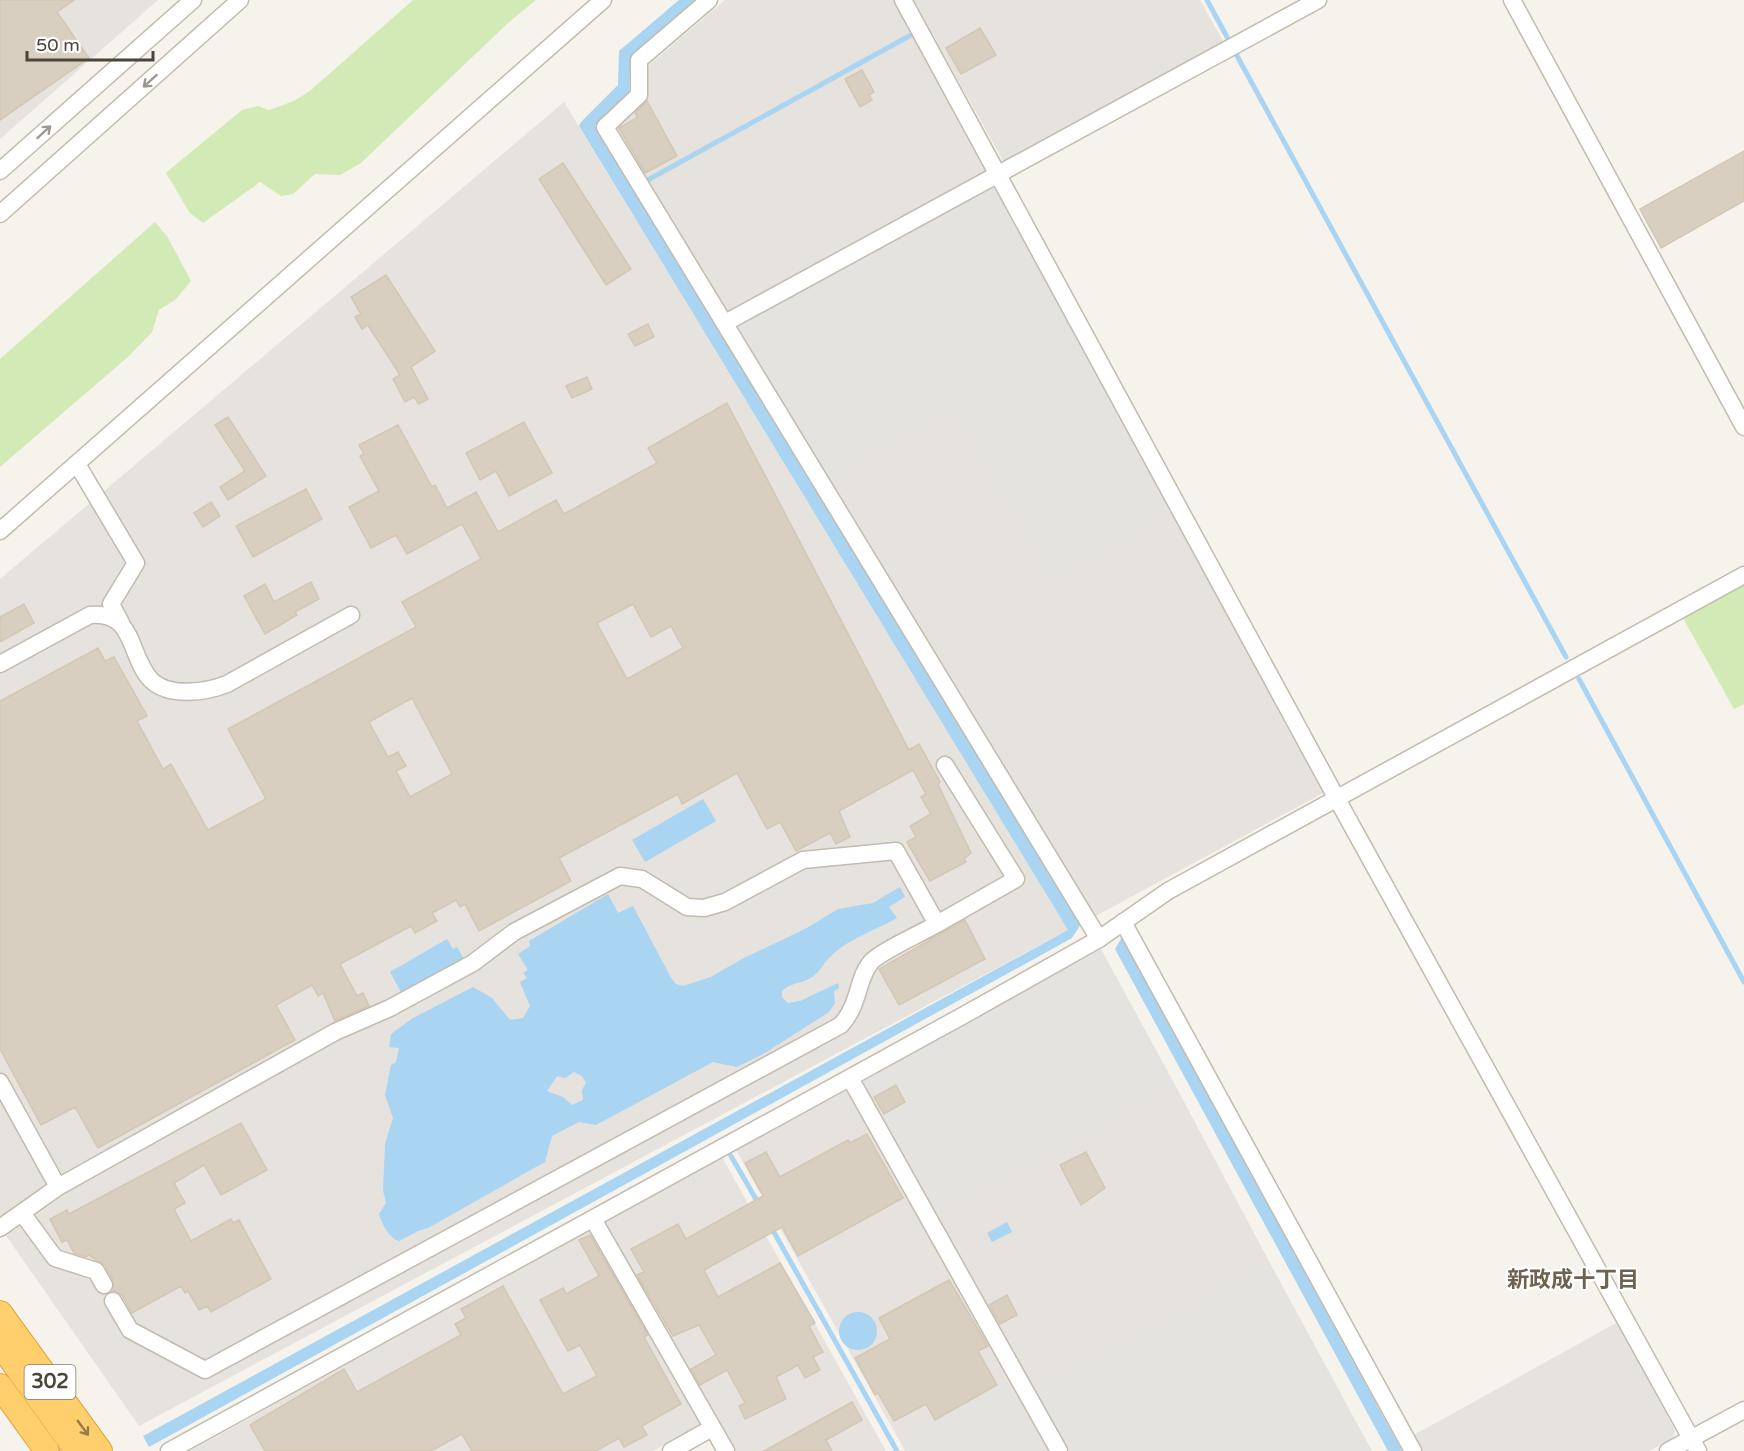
<svg xmlns="http://www.w3.org/2000/svg" width="1744" height="1451" viewBox="0 0 1744 1451" font-family="'Varela Round','Noto Sans JP',sans-serif">
  <style>
    .industrial { fill: #e6e2dd }
    .green { fill: #d2eab5 }
    .parking { fill: #e5e3e0 }
    .water { fill: #a9d4f2; fill-rule: evenodd }
    .lines { fill: none; stroke-linecap: round; stroke-linejoin: round }
    .stream { stroke: #a9d4f2; stroke-width: 5 }
    .building { fill: #d8cfc1; stroke: #d3c7b4; stroke-width: 1.5; fill-rule: evenodd }
    .minor-casing { stroke: #c2bbae; stroke-width: 19 }
    .highway-casing { stroke: #e0a43c; stroke-width: 26 }
    .minor { stroke: #fff; stroke-width: 16 }
    .highway { stroke: #ffcf6e; stroke-width: 24 }
    .oneway { stroke: #9c9892 }
    .oneway2 { stroke: #937c4e }
    .labels { text-anchor: middle; dominant-baseline: central; stroke-width: 4.5; stroke-linejoin: round; paint-order: stroke }
    .shield { fill: #fff; stroke: #817c74; stroke-width: 1.5 }
    .shield-label { font-size: 20px; font-weight: bold; fill: #4b4439 }
    .neighbourhood-label { font-size: 22px; font-weight: bold; fill: #6e6250; stroke: #fff }
  </style>
  <rect width="100%" height="100%" fill="#f6f3ec"/>
  <g class="industrial">
    <polygon points="0,0 158,0 0,139"/>
    <polygon points="725,0 894,0 989,168 987,173 733,313 723,313 614,129 646,97 648,66"/>
    <polygon points="913,0 1200,0 1224,43 1005,164"/>
    <polygon points="564,102 1068,930 139,1426 0,1227 0,579"/>
    <polygon points="957,406 1051,576 1173,510 1325,792 1094,917 825,479"/>
    <polygon points="1174,1083 1271,1265 1036,1392 935,1213"/>
    <polygon points="849,1088 1010,1379 899,1440 736,1150"/>
    <polygon points="722,1157 886,1451 732,1451 602,1223"/>
    <polygon points="593,1229 702,1424 653,1451 190,1451"/>
    <polygon points="1618,1322 1675,1431 1672,1439 1649,1451 1421,1451 1412,1436"/>
  </g>
  <g class="green">
    <polygon points="413,0 536,0 508,23 361,163 340,175 315,174 293,194 281,196 260,182 203,223 190,213 166,173 174,166 242,110 258,106 269,110 294,101 311,90"/>
    <polygon points="155,222 167,236 191,281 175,300 159,310 152,332 129,356 0,467 0,359"/>
    <polygon points="1744,585 1744,704 1734,709 1683,618"/>
  </g>
  <g class="parking">
    <polygon points="995,183 1173,510 1051,576 957,406 825,479 736,333 739,322"/>
    <polygon points="1101,949 1174,1083 935,1213 861,1081"/>
    <polygon points="1271,1265 1372,1451 1069,1451 1036,1392"/>
    <polygon points="1010,1379 1050,1451 905,1451 899,1440"/>
  </g>
  <g class="water">
    <polygon points="679,0 698,0 631,58 629,93 595,126 1081,924 1072,938 149,1447 143,1436 1068,930 579,126 581,122 618,85 619,51"/>
    <polygon points="703,799 716,821 645,862 632,840"/>
    <path d="M900 887 905 897 889 907 897 918C876 930 848 939 831 956 823 963 821 971 812 977 802 984 791 982 782 991V997L788 1003 800 1001 838 983 839 988 834 991 835 1003 829 1012 765 1053 737 1067 713 1062 596 1125 579 1122 552 1136 545 1162 428 1228 418 1231 399 1241C389 1238 382 1224 379 1214L386 1203 383 1190 385 1144 393 1118 385 1095 391 1065 396 1062 399 1048 389 1047 391 1034 413 1018 473 987 492 998 510 1020 523 1018 530 1006 520 982 527 978 523 973 528 970 518 954 530 946 529 941 608 894 618 913 633 906 670 976 676 984 683 986 711 977 740 960 805 929 838 909 873 903ZM574 1072 582 1076 586 1083 582 1090 583 1100 572 1105 563 1097 547 1091 557 1076 565 1078Z"/>
    <polygon points="1122,937 1402,1451 1388,1451 1115,949"/>
    <polygon points="447,939 453,949 457,947 464,959 402,994 390,972"/>
    <polygon points="1007,1222 1012,1232 992,1242 987,1233"/>
    <circle cx="858" cy="1331" r="19"/>
  </g>
  <g class="lines">
    <g class="stream">
      <polyline points="1207,0 1227,37"/>
      <polyline points="1236,54 1566,657"/>
      <polyline points="646,181 911,35"/>
      <polyline points="1579,679 1744,982"/>
      <polyline points="731,1156 760,1206"/>
      <polyline points="771,1227 897,1451"/>
    </g>
  </g>
  <g class="building">
    <polygon points="0,0 74,0 57,12 89,58 0,120"/>
    <polygon points="980,28 996,55 961,74 946,48"/>
    <polygon points="862,70 874,92 869,95 872,100 860,107 845,79"/>
    <polygon points="647,101 677,156 645,173 619,128 638,117 635,113"/>
    <polygon points="1744,151 1744,201 1661,248 1640,209"/>
    <polygon points="563,163 631,269 606,285 539,179"/>
    <polygon points="386,275 435,351 411,367 428,399 419,404 414,397 405,402 393,379 400,375 368,325 362,329 355,317 361,314 351,297"/>
    <polygon points="648,324 654,337 635,346 628,334"/>
    <polygon points="587,377 592,389 572,398 566,386"/>
    <path d="M727 403 909 750 919 744 940 782 938 784 945 799 971 853 964 859 966 862 930 881 918 861 907 842 916 837 910 826 931 814 921 797 926 794 913 770 839 811 850 837 836 844 830 833 796 851 780 822 767 829 737 773 682 804 678 794 559 858 571 881 479 931 465 904 460 907 456 900 432 913 437 921 415 933 411 926 340 964 357 996 363 993 369 1006 335 1021 323 993 318 996 312 985 276 1005 295 1040 98 1148 75 1107 41 1125 0 1049V701L98 648 105 661 114 657 147 716 137 721 163 769 171 764 208 830 266 799 228 729 416 627 402 602 481 559 462 524 407 554 396 535 371 548 349 507 379 491 360 456 364 454 359 445 398 425 432 487 435 485 447 508 476 492 498 532 556 500 564 514 657 463 648 448ZM633 604 651 637 671 626 683 648 627 679 597 623ZM412 698 452 774 410 797 396 771 406 766 398 752 388 757 369 722Z"/>
    <polygon points="228,417 266,476 228,500 220,487 245,471 215,425"/>
    <polygon points="524,422 552,473 509,496 496,471 480,480 466,453"/>
    <polygon points="306,489 322,519 253,557 236,526"/>
    <polygon points="211,502 220,516 203,527 194,513"/>
    <polygon points="311,582 319,599 295,612 297,615 265,634 244,596 265,584 274,602"/>
    <polygon points="24,604 34,623 0,642 0,617"/>
    <polygon points="965,920 985,959 899,1005 879,969"/>
    <polygon points="896,1085 905,1102 884,1114 874,1097"/>
    <polygon points="241,1123 267,1170 221,1195 204,1165 174,1183 185,1203 174,1209 191,1241 231,1219 233,1223 239,1220 271,1279 211,1312 207,1306 199,1310 188,1291 185,1293 181,1286 132,1313 122,1295 113,1291 113,1280 105,1265 89,1255 86,1257 74,1253 67,1240 62,1242 50,1219 67,1210 69,1214"/>
    <polygon points="867,1134 903,1198 798,1256 782,1227 704,1270 718,1297 780,1263 815,1323 809,1326 823,1352 813,1357 820,1370 805,1378 798,1365 776,1377 786,1399 745,1419 739,1406 745,1403 727,1370 700,1385 691,1369 716,1355 699,1325 673,1336 637,1275 644,1272 631,1249 678,1224 686,1239 763,1196 745,1163 766,1152 780,1177 848,1140 850,1143"/>
    <polygon points="1086,1152 1105,1188 1081,1205 1060,1165"/>
    <polygon points="590,1235 648,1335 644,1337 681,1404 642,1426 647,1435 624,1447 619,1438 596,1451 472,1451 462,1434 431,1451 265,1451 250,1425 344,1369 357,1392 461,1335 455,1324 466,1318 461,1309 503,1286 563,1394 597,1376 580,1345 568,1351 540,1300 563,1288 566,1294 599,1276 579,1240"/>
    <polygon points="949,1280 988,1346 978,1351 997,1385 935,1420 926,1404 894,1421 878,1393 875,1395 855,1358 890,1339 879,1318"/>
    <polygon points="1007,1295 1017,1315 1000,1324 989,1305"/>
    <polygon points="852,1402 862,1420 826,1440 832,1451 764,1451"/>
  </g>
  <g class="lines">
    <defs>
      <g id="minor">
        <polyline points="709,0 639,60 639,95 605,127 1099,939"/>
        <polyline points="903,0 1337,799 1698,1451"/>
        <polyline points="1512,0 1744,427"/>
        <polyline points="0,171 193,0"/>
        <polyline points="0,214 240,0"/>
        <polyline points="725,323 1318,0"/>
        <polyline points="77,464 136,563 111,604 121,623"/>
        <polyline points="0,531 603,0"/>
        <path d="M0 664 90 615C136 611 128 656 151 680 169 698 207 692 227 684L351 615"/>
        <polyline points="1123,922 1413,1451"/>
        <polyline points="850,1078 1059,1451"/>
        <polyline points="0,1082 58,1187"/>
        <polyline points="22,1213 55,1258 96,1271 104,1285"/>
        <polyline points="593,1219 726,1451"/>
        <polyline points="0,1228 58,1187 335,1032 390,1008 473,963 514,932 620,876 642,879 687,907 704,908 725,902 803,860 896,851 937,924 1016,879 945,765"/>
        <path d="M113 1301 130 1330 205 1370 841 1025C860 1004 857 978 871 962 881 951 922 933 937 924"/>
        <polyline points="169,1451 964,1015 1099,939 1168,891 1744,575"/>
        <polyline points="671,1451 712,1428"/>
        <polyline points="1668,1451 1744,1410"/>
      </g>
      <g id="highway">
        <polyline points="0,1313 100,1451"/>
        <polyline points="0,1344 77,1451"/>
        <polyline points="0,1386 47,1451"/>
      </g>
    </defs>
    <use href="#minor" class="minor-casing"/>
    <use href="#highway" class="highway-casing"/>
    <use href="#minor" class="minor"/>
    <use href="#highway" class="highway"/>
  </g>
  <defs><path id="oneway-shaft" d="M-6 0H5M1.5-3L5.5 0L1.5 3" fill="none" stroke-width="1.6" stroke-linecap="round" stroke-linejoin="round" transform="scale(1.5)"/></defs>
  <g class="oneway">
    <use href="#oneway-shaft" transform="translate(150 81) rotate(138)"/>
    <use href="#oneway-shaft" transform="translate(44 132) rotate(-42)"/>
  </g>
  <use class="oneway2" href="#oneway-shaft" transform="translate(83 1428) rotate(54)"/>
  <g class="labels">
    <rect class="shield" x="24.5" y="1365" width="51" height="34" rx="4.5"/>
    <g class="shield-label">
      <text x="50" y="1382">302</text>
    </g>
    <g class="neighbourhood-label">
      <text x="1573" y="1280">新政成十丁目</text>
    </g>
  </g>
  <path d="M27 51v9h126v-9" fill="none" stroke="#4b4439" stroke-width="3"/>
  <text x="36" y="51" font-size="18" fill="#4b4439" stroke="#ffffff" stroke-width="4.5" paint-order="stroke">50 m</text>
</svg>
